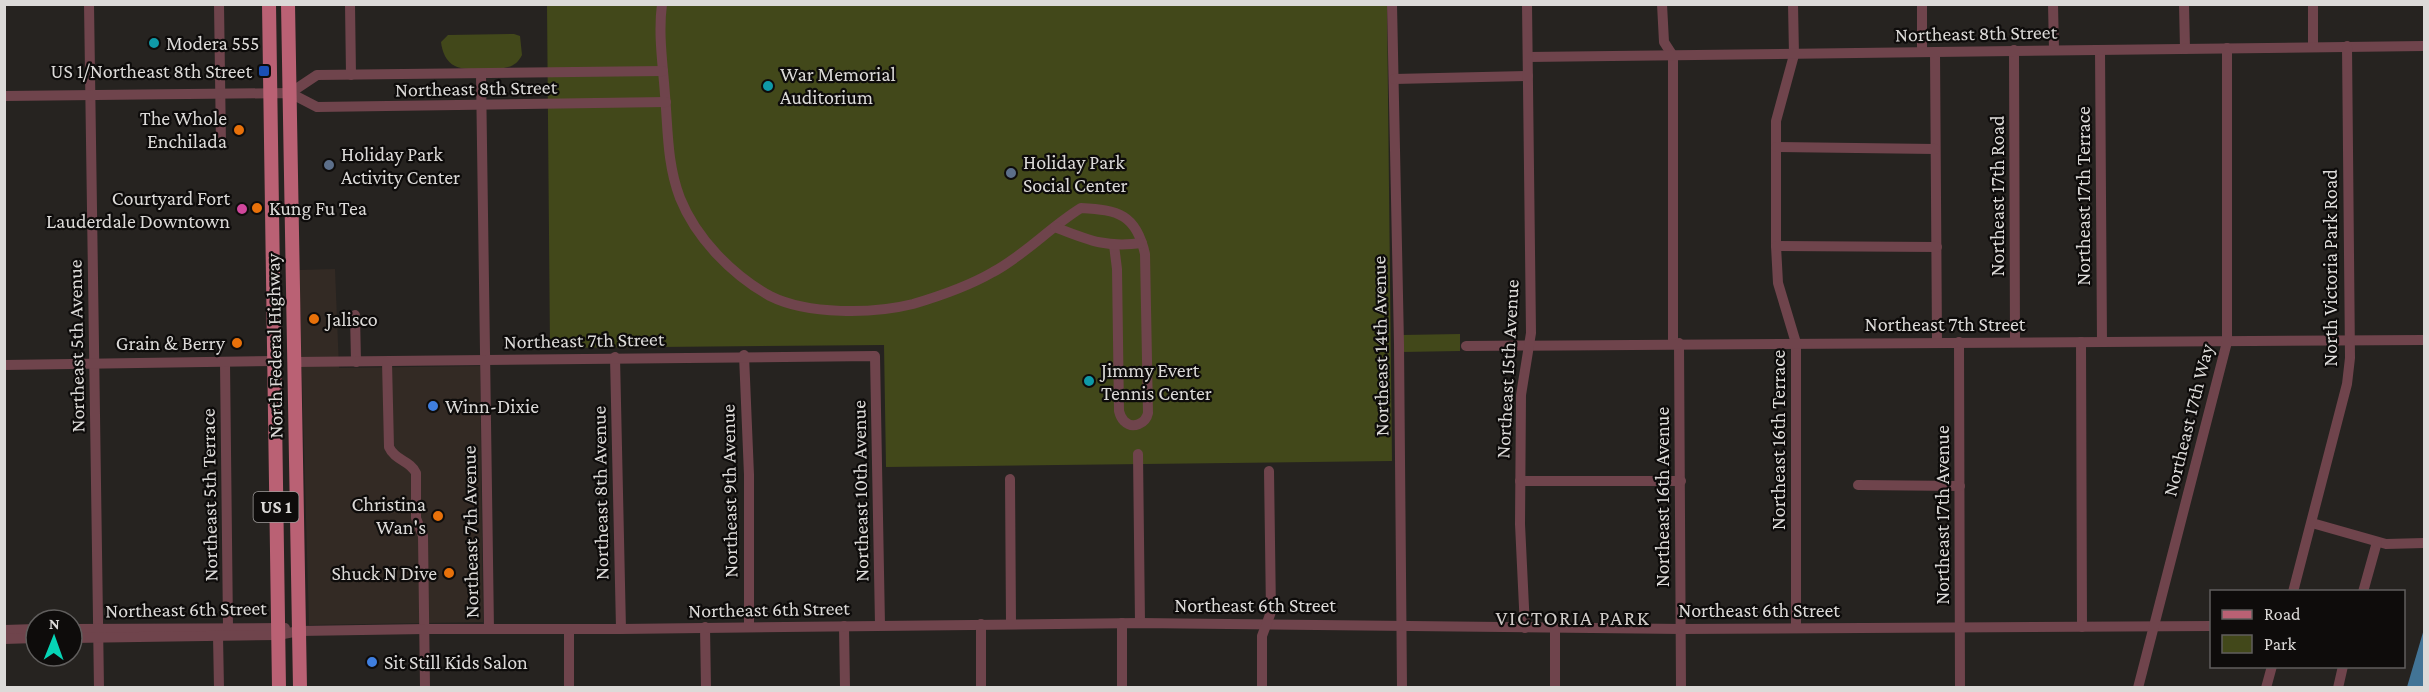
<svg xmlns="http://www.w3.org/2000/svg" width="2429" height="692" viewBox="0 0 2429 692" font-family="'Crimson Pro',serif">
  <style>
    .built { fill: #332a24 }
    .green { fill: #42481a }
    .water { fill: #427496 }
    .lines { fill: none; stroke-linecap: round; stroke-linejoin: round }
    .minor { stroke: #6f444c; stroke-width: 10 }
    .major { stroke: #ba6174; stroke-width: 14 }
    .culture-dot { fill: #0f9aa8; stroke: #0e0c0b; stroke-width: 2 }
    .transit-dot { fill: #1a4fb4; stroke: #0e0c0b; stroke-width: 2 }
    .food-dot { fill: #e8710a; stroke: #0e0c0b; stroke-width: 2 }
    .service-dot { fill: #5c6f8a; stroke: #0e0c0b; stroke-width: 2 }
    .hotel-dot { fill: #d1479c; stroke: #0e0c0b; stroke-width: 2 }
    .shop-dot { fill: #3f7fe0; stroke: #0e0c0b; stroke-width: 2 }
    .labels { text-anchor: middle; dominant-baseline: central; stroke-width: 4.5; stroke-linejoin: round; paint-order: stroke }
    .shield { fill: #0e0c0b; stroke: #9e9c9a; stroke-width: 1.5 }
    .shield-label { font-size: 18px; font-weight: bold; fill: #dcdad8 }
    .street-label { font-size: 20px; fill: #dcdad8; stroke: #0e0c0b }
    .poi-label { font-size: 20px; fill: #dcdad8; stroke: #0e0c0b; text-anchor: start }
    .neighbourhood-label { font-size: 21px; letter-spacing: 1.5px; fill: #d0ccc9; stroke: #0e0c0b }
  </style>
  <rect width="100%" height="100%" fill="#262320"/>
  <polygon class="built" points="335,269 339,368 480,366 483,622 309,625 299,270"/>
  <g class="green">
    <polygon points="547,5 1387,5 1392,461 886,467 884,345 550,348"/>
    <path d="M514 34 520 36 522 55C519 61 514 66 508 67 499 70 462 71 455 66 446 62 442 51 441 42L448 35Z"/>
    <polygon points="1460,334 1460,351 1402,352 1402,335"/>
  </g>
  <polygon class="water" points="2424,629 2424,687 2407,687"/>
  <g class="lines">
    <g class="minor">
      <polyline points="89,4 99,688"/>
      <polyline points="219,4 221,145"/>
      <polyline points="350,4 351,75"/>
      <path d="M662 4C658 35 663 65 665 95 668 130 667 164 680 198 696 238 732 275 770 296 808 315 873 314 913 304 940 296 969 286 993 272 1025 255 1050 227 1081 208 1118 210 1136 214 1145 254L1148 413C1146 423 1133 430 1124 421 1121 418 1120 415 1119 411L1117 269 1114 245"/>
      <polyline points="1392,4 1399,344 1402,688"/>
      <polyline points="1662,4 1664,42 1673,56 1673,343"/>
      <polyline points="1793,4 1794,55 1776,121 1776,246 1778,283 1796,343 1796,628"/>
      <polyline points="1922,4 1922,52"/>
      <polyline points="2053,4 2054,50"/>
      <polyline points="2184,4 2185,49"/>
      <polyline points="2313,4 2313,46"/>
      <polyline points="2014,50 2015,342"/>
      <polyline points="2100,50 2102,342"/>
      <polyline points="1935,52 1937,342"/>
      <polyline points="1528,57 2424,46"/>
      <polyline points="481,75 489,629"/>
      <polyline points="1394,79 1528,76"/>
      <polyline points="290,93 317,75 663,71"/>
      <polyline points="4,96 290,93 317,107 666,102"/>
      <polyline points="1776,147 1935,149"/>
      <path d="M1055 227C1088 240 1105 248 1142 243"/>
      <polyline points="1776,246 1937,247"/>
      <polyline points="355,315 356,362"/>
      <polyline points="1959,342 1960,688"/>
      <polyline points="2081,342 2082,627"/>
      <polyline points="1679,343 1681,688"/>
      <polyline points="1466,346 2424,340"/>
      <polyline points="744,355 749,475 749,627"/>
      <polyline points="615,357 621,629"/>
      <polyline points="294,362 875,356 880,625"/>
      <path d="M387 362 389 447C395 461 410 460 416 473V518L423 536 425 688"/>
      <polyline points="225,363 228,627"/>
      <polyline points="4,365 274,361"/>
      <polyline points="1138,454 1140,623"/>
      <polyline points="1010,479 1011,624"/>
      <polyline points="1520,481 1681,481"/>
      <polyline points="1858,485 1960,486"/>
      <polyline points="2312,523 2386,544 2424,543"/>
      <polyline points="2293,592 2347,384 2350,358 2347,46"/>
      <polyline points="2363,592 2377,542"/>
      <polyline points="1122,623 1122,688"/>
      <polyline points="981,624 981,688"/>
      <polyline points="844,626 845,688"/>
      <polyline points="705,627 706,688"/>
      <polyline points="1525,628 1520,524 1521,395 1531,333 1527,4"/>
      <polyline points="72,629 285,628"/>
      <polyline points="569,629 569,688"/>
      <polyline points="4,630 36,629"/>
      <polyline points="218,636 219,688"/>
      <polyline points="72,638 278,635 299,631 425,629 621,629 1140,623 1681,629 2212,626"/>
      <polyline points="4,639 36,638"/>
      <polyline points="1262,688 1262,636 1271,612 1269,471"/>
      <polyline points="1555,688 1555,628"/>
      <polyline points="2138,688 2227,342 2227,48"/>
      <polyline points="2266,688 2272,666"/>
      <polyline points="2338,688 2343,666"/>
    </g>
    <g class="major">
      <polyline points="269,4 279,688"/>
      <polyline points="288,4 300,688"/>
    </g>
  </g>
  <g class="culture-dot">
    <circle cx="154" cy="43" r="6"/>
    <circle cx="768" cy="86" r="6"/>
    <circle cx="1089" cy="381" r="6"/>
  </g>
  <rect class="transit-dot" x="258" y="65" width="12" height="12" rx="3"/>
  <g class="food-dot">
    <circle cx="239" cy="130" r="6"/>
    <circle cx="257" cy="208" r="6"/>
    <circle cx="314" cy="319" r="6"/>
    <circle cx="237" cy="343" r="6"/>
    <circle cx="438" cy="516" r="6"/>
    <circle cx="449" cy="573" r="6"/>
  </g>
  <g class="service-dot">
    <circle cx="329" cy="165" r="6"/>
    <circle cx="1011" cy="173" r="6"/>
  </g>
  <circle class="hotel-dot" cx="242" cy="209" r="6"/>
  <g class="shop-dot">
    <circle cx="433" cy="406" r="6"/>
    <circle cx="372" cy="662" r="6"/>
  </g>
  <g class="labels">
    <rect class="shield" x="253.5" y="492" width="45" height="30" rx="4.5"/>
    <g class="shield-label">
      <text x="276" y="507">US 1</text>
    </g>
    <g class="street-label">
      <text transform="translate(1976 33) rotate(-1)">Northeast 8th Street</text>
      <text transform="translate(476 88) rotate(-1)">Northeast 8th Street</text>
      <text transform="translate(1997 196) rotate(-90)">Northeast 17th Road</text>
      <text transform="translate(2083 196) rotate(-90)">Northeast 17th Terrace</text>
      <text transform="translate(2330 268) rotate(-90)">North Victoria Park Road</text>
      <text x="1945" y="324">Northeast 7th Street</text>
      <text transform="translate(584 340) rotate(-1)">Northeast 7th Street</text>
      <text transform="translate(76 346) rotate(-91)">Northeast 5th Avenue</text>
      <text transform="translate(274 346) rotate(-91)">North Federal Highway</text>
      <text transform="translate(1380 346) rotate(-91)">Northeast 14th Avenue</text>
      <text transform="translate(1507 369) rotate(-87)">Northeast 15th Avenue</text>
      <text transform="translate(2188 420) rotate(-76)">Northeast 17th Way</text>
      <text transform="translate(1778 440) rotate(-90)">Northeast 16th Terrace</text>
      <text transform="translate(729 491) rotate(-91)">Northeast 9th Avenue</text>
      <text transform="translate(860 491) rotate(-91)">Northeast 10th Avenue</text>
      <text transform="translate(600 493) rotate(-91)">Northeast 8th Avenue</text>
      <text transform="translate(209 495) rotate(-91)">Northeast 5th Terrace</text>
      <text transform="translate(1662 497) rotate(-90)">Northeast 16th Avenue</text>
      <text transform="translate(1942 515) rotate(-90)">Northeast 17th Avenue</text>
      <text transform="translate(470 532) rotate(-91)">Northeast 7th Avenue</text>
      <text x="1255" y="605">Northeast 6th Street</text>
      <text transform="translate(186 609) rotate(-1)">Northeast 6th Street</text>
      <text transform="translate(769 609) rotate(-1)">Northeast 6th Street</text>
      <text x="1759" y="610">Northeast 6th Street</text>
    </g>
    <g class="poi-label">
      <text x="166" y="43">Modera 555</text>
      <text x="252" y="71" text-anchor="end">US 1/Northeast 8th Street</text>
      <text x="780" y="74">War Memorial<tspan x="780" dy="23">Auditorium</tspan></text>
      <text x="227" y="118" text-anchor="end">The Whole<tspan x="227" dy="23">Enchilada</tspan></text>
      <text x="341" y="154">Holiday Park<tspan x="341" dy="23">Activity Center</tspan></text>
      <text x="1023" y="162">Holiday Park<tspan x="1023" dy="23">Social Center</tspan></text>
      <text x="230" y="198" text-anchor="end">Courtyard Fort<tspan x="230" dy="23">Lauderdale Downtown</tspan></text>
      <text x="269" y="208">Kung Fu Tea</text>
      <text x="326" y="319">Jalisco</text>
      <text x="225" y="343" text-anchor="end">Grain &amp; Berry</text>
      <text x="1101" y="370">Jimmy Evert<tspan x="1101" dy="23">Tennis Center</tspan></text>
      <text x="445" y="406">Winn-Dixie</text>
      <text x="426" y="504" text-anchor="end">Christina<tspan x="426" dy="23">Wan's</tspan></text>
      <text x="437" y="573" text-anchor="end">Shuck N Dive</text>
      <text x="384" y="662">Sit Still Kids Salon</text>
    </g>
    <g class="neighbourhood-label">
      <text x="1573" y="618">VICTORIA PARK</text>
    </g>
  </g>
  <rect width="2429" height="692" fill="none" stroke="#dcdad8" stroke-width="12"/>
  <rect x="2210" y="590" width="195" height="78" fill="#0e0c0b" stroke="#605e5d" stroke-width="1.5"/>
  <rect x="2222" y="610" width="30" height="9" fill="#ba6174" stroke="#605e5d" stroke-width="1.5"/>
  <text x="2264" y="620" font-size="18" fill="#dcdad8">Road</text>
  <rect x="2222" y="635" width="30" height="18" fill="#42481a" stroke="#605e5d" stroke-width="1.5"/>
  <text x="2264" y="650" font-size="18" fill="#dcdad8">Park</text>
  <g transform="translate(54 638) rotate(1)"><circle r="28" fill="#0e0c0b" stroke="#605e5d" stroke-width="1.5"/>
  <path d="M0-4.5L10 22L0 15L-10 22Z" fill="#06d5b6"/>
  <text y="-9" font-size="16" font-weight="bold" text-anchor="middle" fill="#dcdad8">N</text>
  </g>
</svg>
